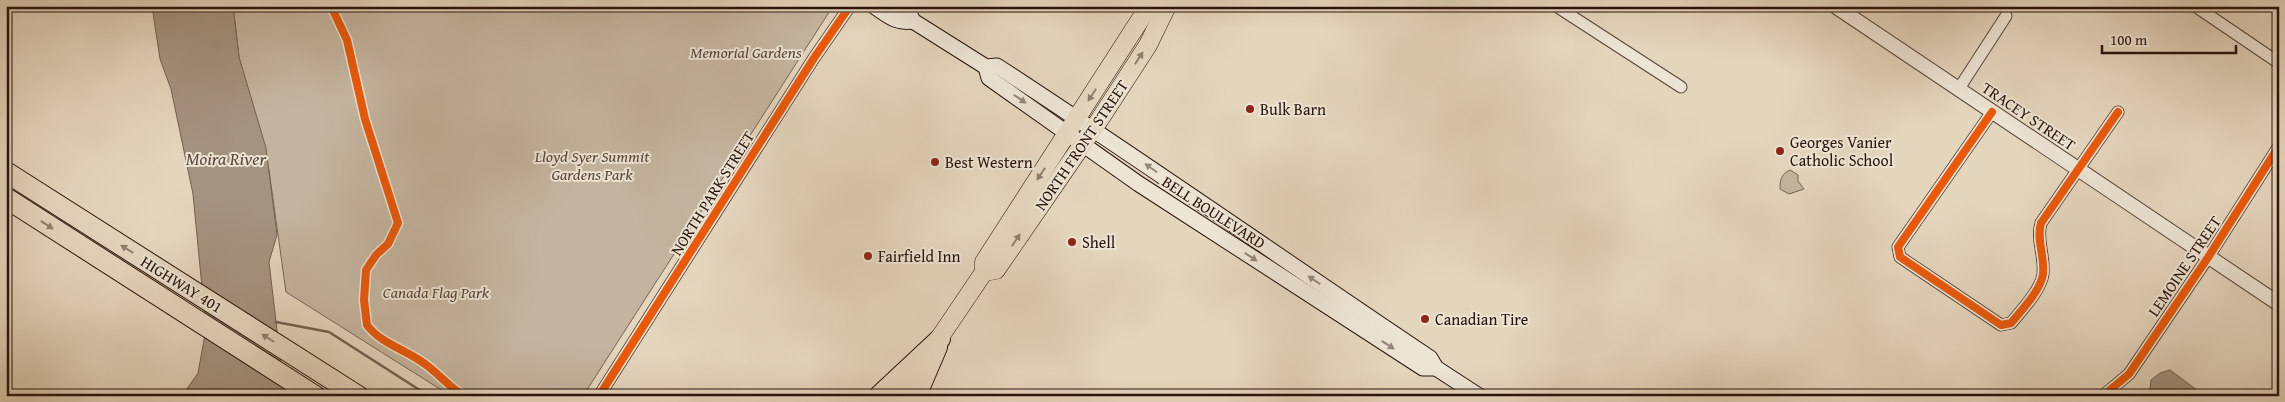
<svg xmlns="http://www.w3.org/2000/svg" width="2285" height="402" viewBox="0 0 2285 402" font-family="'Gentium Book Plus',serif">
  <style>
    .green { fill: #c4b49f; stroke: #766455 }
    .water { fill: #a49380; stroke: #736051 }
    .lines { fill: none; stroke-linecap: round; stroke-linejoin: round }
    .stream { stroke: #736051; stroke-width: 2.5 }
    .minor-casing { stroke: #584438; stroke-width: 13 }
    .tertiary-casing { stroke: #584438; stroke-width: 16 }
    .secondary-casing { stroke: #29130b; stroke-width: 17 }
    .primary-casing { stroke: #29130b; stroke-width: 19 }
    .motorway-casing { stroke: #29130b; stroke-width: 22 }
    .minor { stroke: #ede4d4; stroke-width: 11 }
    .tertiary { stroke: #ede4d4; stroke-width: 14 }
    .secondary { stroke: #ede4d4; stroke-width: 15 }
    .primary { stroke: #e4d5bd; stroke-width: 18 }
    .motorway { stroke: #e4d5bd; stroke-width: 20 }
    .cycleway-casing { stroke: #ede4d4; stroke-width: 11 }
    .cycleway { stroke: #e8590c; stroke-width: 8 }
    .oneway { fill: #907e6d }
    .oneway2 { fill: #95867a }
    .poi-dot { fill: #8f2418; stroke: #ede4d4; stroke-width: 2 }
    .labels { text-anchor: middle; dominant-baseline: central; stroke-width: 4; stroke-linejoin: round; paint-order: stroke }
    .park-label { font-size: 16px; font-style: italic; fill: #584337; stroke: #ede4d4 }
    .poi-label { font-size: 16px; fill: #29130b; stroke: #ede4d4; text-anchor: start }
    .street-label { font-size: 16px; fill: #29130b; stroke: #ede4d4 }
    .water-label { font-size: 18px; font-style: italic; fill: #5a463a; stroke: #ede4d4 }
  </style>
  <rect width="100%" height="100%" fill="#e4d5bd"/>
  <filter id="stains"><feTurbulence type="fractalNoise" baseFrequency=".004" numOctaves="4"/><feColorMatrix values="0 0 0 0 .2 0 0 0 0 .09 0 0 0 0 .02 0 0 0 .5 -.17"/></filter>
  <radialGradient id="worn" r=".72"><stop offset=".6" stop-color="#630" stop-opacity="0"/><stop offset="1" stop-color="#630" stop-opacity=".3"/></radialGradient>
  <g class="green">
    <polygon points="233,6 833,6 583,396 451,396 286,292 269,170 239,57"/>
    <path d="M1790 170 1798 175V181L1804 189 1789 194 1780 189C1780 180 1781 174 1790 170Z"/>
  </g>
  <g class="water">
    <polygon points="152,6 233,6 239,57 266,148 277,235 269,262 284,390 283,396 182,396 198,373 206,329 193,194 171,89 160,59"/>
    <polygon points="2170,370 2205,396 2141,396 2150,389 2151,380 2160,373"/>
  </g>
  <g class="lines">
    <polyline class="stream" points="276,322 329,332 429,396"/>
    <defs>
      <g id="minor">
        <polyline points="1556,6 1681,87"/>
        <polyline points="2195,6 2279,63"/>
        <polyline points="1958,90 2006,16"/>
        <path d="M1992 112 1898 247 1900 257 2001 325 2011 323C2021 311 2041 290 2043 274 2045 256 2036 240 2041 223L2118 112"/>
        <polyline points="2104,395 2129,374 2209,256 2279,146"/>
        <polyline points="599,396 814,58 850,6"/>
      </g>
      <polyline id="tertiary" points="1835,6 2279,304"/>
      <g id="secondary">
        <path d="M874 6C887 15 897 24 913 21"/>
        <path d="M901 6 908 11 913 21 986 67 997 66C1143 161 1285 261 1430 358L1436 368 1479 396"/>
        <polyline points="986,67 989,78 1139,184 1423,368 1436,368"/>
      </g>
      <g id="primary">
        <polyline points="984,272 996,270 1100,119 1148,45 1167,6"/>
        <polyline points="900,396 984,272 984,262 1149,6"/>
      </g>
      <g id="motorway">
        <polyline points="6,172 358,396"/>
        <polyline points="6,198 315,396"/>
        <polyline points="879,396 940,339"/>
        <polyline points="916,396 937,347"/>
      </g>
    </defs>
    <use href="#minor" class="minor-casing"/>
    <use href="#tertiary" class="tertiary-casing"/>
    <use href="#secondary" class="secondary-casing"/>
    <use href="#primary" class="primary-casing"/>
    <use href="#motorway" class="motorway-casing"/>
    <use href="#minor" class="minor"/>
    <use href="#tertiary" class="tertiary"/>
    <use href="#secondary" class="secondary"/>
    <use href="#primary" class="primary"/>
    <use href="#motorway" class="motorway"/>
    <defs>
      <g id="cycleway">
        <path d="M331 6 347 40 365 119 398 223 388 244 376 255 366 270 364 300 367 325C381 344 407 350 425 364 439 374 450 388 464 396"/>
        <path d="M1992 112 1898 247 1900 257 2001 325 2011 323C2021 311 2041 290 2043 274 2045 256 2036 240 2041 223L2118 112"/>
        <polyline points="2104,395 2129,374 2209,256 2279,146"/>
        <polyline points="599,396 814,58 850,6"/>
      </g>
    </defs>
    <use href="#cycleway" class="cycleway-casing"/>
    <use href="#cycleway" class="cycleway"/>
  </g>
  <defs><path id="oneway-solid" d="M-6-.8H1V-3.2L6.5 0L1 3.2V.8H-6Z" transform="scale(1.25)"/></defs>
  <g class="oneway">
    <use href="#oneway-solid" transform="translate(1139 58) rotate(-57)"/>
    <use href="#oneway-solid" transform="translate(1092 95) rotate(123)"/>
    <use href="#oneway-solid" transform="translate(1041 174) rotate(123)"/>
    <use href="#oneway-solid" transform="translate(47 225) rotate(33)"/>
    <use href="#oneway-solid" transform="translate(1016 240) rotate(-56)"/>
    <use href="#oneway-solid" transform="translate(127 249) rotate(-148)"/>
    <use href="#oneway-solid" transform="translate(268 338) rotate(-148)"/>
  </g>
  <g class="oneway2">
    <use href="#oneway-solid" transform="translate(1020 99) rotate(34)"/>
    <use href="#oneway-solid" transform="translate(1151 168) rotate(-145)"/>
    <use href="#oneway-solid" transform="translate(1251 257) rotate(33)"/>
    <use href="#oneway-solid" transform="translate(1314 280) rotate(-146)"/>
    <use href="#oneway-solid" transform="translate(1388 345) rotate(33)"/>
  </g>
  <g class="poi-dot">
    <circle cx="1250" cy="109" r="5"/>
    <circle cx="1780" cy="151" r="5"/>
    <circle cx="935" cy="162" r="5"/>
    <circle cx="1072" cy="242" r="5"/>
    <circle cx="868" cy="256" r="5"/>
    <circle cx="1425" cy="319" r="5"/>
  </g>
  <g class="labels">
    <g class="park-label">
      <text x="746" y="52">Memorial Gardens</text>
      <text x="592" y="156">Lloyd Syer Summit<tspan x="592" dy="18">Gardens Park</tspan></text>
      <text x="436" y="292">Canada Flag Park</text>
    </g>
    <g class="poi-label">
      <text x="1260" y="109">Bulk Barn</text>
      <text x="1790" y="142">Georges Vanier<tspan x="1790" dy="18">Catholic School</tspan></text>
      <text x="945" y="162">Best Western</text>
      <text x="1082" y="242">Shell</text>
      <text x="878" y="256">Fairfield Inn</text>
      <text x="1435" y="319">Canadian Tire</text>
    </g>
    <g class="street-label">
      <text transform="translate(2029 116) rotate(34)">TRACEY STREET</text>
      <text transform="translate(1081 145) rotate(-56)">NORTH FRONT STREET</text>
      <text transform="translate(712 193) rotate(-58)">NORTH PARK STREET</text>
      <text transform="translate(1214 212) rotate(33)">BELL BOULEVARD</text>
      <text transform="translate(2184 266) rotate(-56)">LEMOINE STREET</text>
      <text transform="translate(182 284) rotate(32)">HIGHWAY 401</text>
    </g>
    <g class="water-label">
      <text x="226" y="158">Moira River</text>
    </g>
  </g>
  <rect width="2285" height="402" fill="none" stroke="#e4d5bd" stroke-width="25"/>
  <rect x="8" y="8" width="2270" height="387" fill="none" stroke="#29130b" stroke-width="2.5"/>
  <rect x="12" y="12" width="2260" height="377" fill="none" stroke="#29130b"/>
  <path d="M2102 45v8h134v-8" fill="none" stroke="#29130b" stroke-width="2.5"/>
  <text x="2110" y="45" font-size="15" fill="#29130b" stroke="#ede4d4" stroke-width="4" paint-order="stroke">100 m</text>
  <rect width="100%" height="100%" filter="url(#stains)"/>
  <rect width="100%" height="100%" fill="url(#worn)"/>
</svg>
